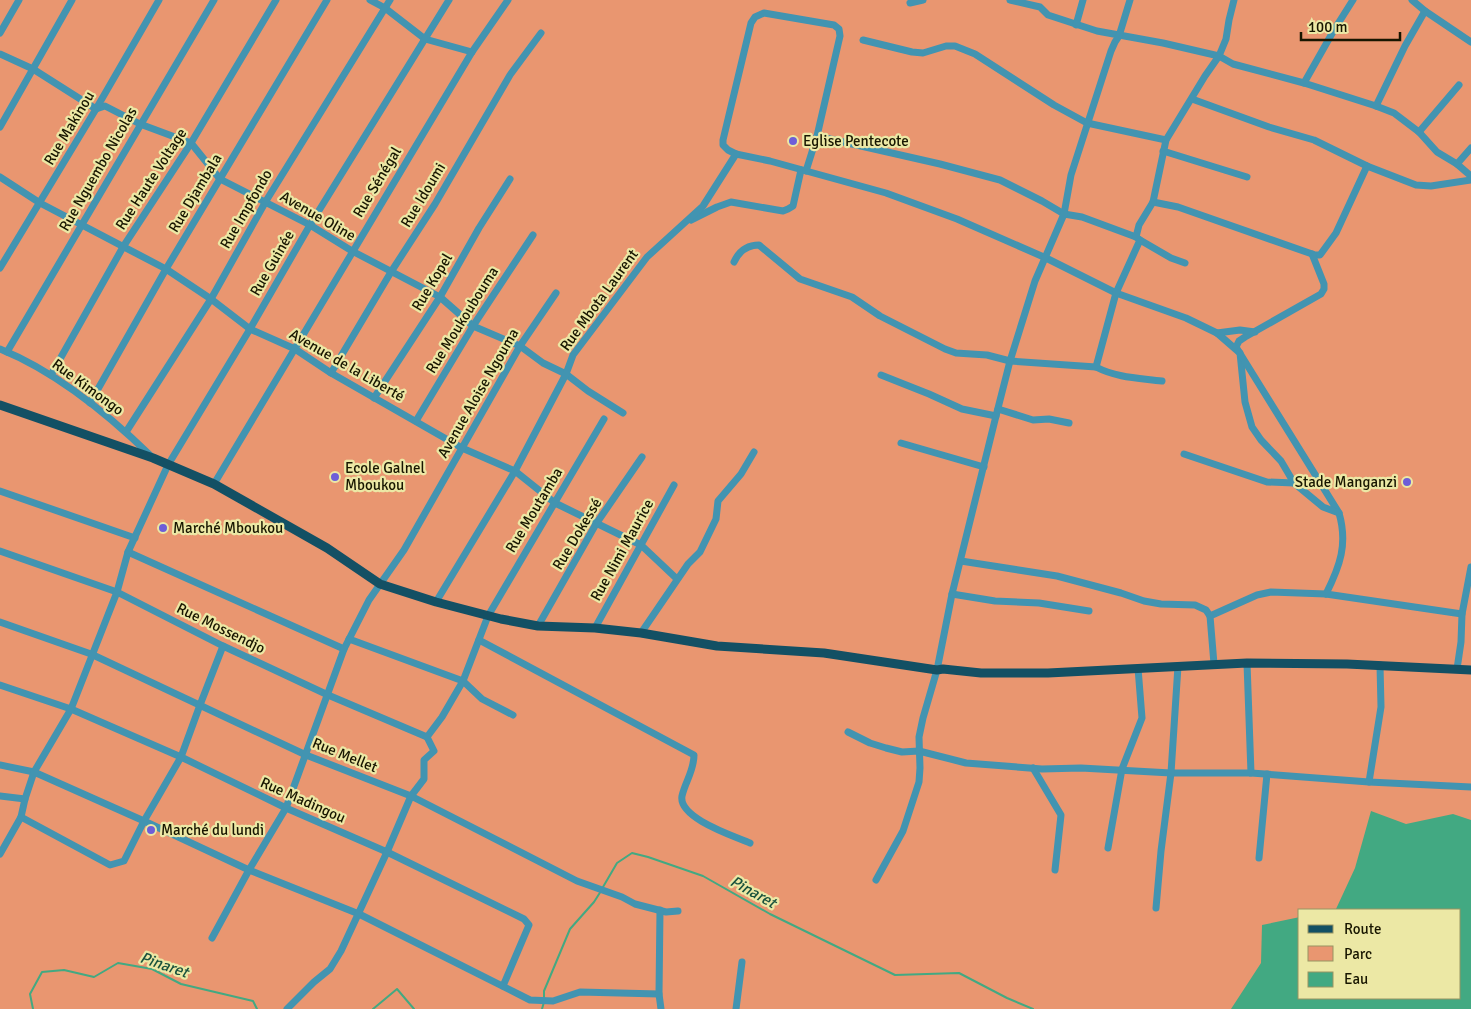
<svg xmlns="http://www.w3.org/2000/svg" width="1471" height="1009" viewBox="0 0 1471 1009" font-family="Signika,sans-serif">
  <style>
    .green { fill: #e99670; fill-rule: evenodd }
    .water { fill: #42a982 }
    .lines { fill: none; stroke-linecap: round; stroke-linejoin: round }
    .stream { stroke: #42a982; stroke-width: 2 }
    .minor { stroke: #4294b1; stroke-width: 7 }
    .major { stroke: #135064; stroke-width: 9 }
    .poi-dot { fill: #6e5ed8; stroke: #ece8a5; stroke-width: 2 }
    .labels { text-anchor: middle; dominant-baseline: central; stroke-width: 4.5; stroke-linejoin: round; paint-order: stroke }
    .street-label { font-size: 15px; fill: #181600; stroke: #ece8a5 }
    .poi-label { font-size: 15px; fill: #181600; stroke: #ece8a5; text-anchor: start }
    .water-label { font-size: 16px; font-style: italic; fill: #1a523d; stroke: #ece8a5 }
  </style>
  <rect width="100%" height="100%" fill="#dfdb98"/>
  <path class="green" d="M0 0H1471V1009H0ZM1300 910H1460V998H1300Z"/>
  <polygon class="water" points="1371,811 1406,824 1453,814 1471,820 1471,1009 1231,1009 1261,963 1262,925 1300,917 1300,998 1460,998 1460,910 1331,910 1336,909 1355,868"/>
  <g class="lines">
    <g class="stream">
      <polyline points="603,887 617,863 632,853 648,857 703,876 770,914 895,975 959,973 1007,998 1033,1009"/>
      <polyline points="544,997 544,991 570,929 594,902 601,891"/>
      <polyline points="33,1009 30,994 42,972 64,970 94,977 118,963 152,969 181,984 253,1001 257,1009"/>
      <polyline points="373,1009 397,989 414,1009"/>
      <polyline points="542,1009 544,1002"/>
    </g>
    <g class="minor">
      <polyline points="370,0 385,8 425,39 472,52"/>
      <polyline points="1010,0 1040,7 1048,15 1097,31 1163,43 1219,56 1233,64 1304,83 1376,106 1394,113 1419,132 1437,152 1457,164 1471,176"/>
      <polyline points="1412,0 1425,11 1471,42"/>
      <polyline points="910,3 923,0"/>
      <polyline points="1076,25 1083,0"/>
      <polyline points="0,33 19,0"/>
      <polyline points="863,40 912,52 923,53 946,46 955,46 975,54 1054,105 1087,123 1166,140"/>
      <polyline points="0,54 33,69 96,109 105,106 140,124 191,143 220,179 310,225 352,251 440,297 473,326 520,346 543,363 566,374 588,391 623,413"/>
      <polyline points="1304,83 1334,30 1353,0"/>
      <polyline points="1192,99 1269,127 1314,140 1367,166 1416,185 1431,186 1471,180"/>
      <polyline points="1376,106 1405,46 1425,11"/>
      <polyline points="0,127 72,0"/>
      <polyline points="1419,132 1459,85"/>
      <polyline points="817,136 940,164 1000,180 1042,201 1064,214 1082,217 1136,237"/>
      <polyline points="1163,151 1247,177"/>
      <polyline points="736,154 770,161 886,193 957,219 1046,258 1116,293 1186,318 1217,333 1240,353 1245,402 1252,427 1261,440 1281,461 1294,483"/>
      <polyline points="1457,164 1471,148"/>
      <polyline points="0,177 40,203 166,269 211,299 250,329 295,349 331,373 462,448 515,471 555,503 641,545 677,579"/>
      <polyline points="1153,202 1178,207 1315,255 1320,255 1336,233 1367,166"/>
      <polyline points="691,220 717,207 731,202 783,211 788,209 793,206 801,170"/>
      <polyline points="1140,240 1171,258 1185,263"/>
      <path d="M1312 254 1324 284V289L1321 294 1245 337 1239 341 1236 347 1339 513C1348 544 1340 566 1326 594"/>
      <path d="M734 262C739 251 747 245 759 245L800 279 852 297 880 316 945 349 956 353 987 355 1010 361 1096 367C1117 378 1139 378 1162 381"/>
      <polyline points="0,268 96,109 159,0"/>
      <polyline points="1217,333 1240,330 1255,332"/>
      <path d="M0 349C57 372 108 414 152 457"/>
      <polyline points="7,352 214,0"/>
      <polyline points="1096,367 1116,293 1140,240 1136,237 1139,225 1153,202 1166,140 1205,76 1219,56 1226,39 1229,20 1234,0"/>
      <polyline points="331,373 391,272 435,204 510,75 541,33"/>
      <polyline points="51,375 123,247 191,143 276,0"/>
      <polyline points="881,375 929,394 962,409 996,416"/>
      <polyline points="374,398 440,297 479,228 510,179"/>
      <polyline points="90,403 166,269 327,0"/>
      <polyline points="998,409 1033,420 1049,419 1069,423"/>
      <polyline points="416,421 473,326 533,235"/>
      <polyline points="126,432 211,299 266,201 390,0"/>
      <polyline points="901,443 984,467"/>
      <polyline points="1184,454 1267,482 1294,483 1323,507 1339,513"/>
      <polyline points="214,484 472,52 508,0"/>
      <polyline points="0,491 135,538"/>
      <polyline points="0,551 117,592 223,646 328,695 427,737"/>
      <polyline points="128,552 344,649"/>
      <polyline points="961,561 1057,576 1121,593 1144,601 1161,604 1195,605 1206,610 1210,616"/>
      <polyline points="952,594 995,601 1039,603 1089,611"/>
      <polyline points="436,602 515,471 566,374 573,355 647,257 703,206 736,154 728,150 723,145 723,140 751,23 755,17 764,13 834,25 839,29 840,36 817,136 806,171"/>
      <polyline points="0,622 91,654 306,755 411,796 577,881 622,897 635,904 666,912 678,911"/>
      <polyline points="538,626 596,524 642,457"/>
      <polyline points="595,628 674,485"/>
      <polyline points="641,633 688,564 700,552 716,519 718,501 741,474 754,452"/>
      <polyline points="349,639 463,681 482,699 513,715"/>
      <path d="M479 640 694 755C694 771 685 782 682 796 678 818 734 836 750 843"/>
      <polyline points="1247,663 1251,773"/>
      <polyline points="1214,664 1210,616 1257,595 1271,592 1326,594 1462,614"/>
      <polyline points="1457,669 1461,642 1462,614 1471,567"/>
      <polyline points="0,685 71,709 181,757 286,808 387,852 524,919 529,925 503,986"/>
      <polyline points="848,732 870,743 886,748 902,752 919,751 966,763 1042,769 1081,768 1171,773 1251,773 1369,782 1471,787"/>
      <polyline points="0,765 34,772 144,821 249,870 359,914 530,1000 553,1001 580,992 659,994"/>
      <polyline points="1033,768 1061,815 1055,870"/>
      <polyline points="1369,782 1381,707 1380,665"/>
      <polyline points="0,796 25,799"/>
      <polyline points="21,817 110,865 124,861 144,821 181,757 200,705 223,646"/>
      <polyline points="1108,848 1122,769 1142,718 1138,668"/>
      <polyline points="0,854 21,817 25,799 34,772 71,709 117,592 128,552 168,465 250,329 310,225 449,0"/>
      <polyline points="1259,858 1267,774"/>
      <polyline points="876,880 903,831 919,782 920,768 919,737 923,718 937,670 952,594 996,416 1010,361 1035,281 1064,214 1071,175 1111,51 1115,42 1119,36 1130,0"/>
      <polyline points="1156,908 1161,851 1171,773 1178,666"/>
      <polyline points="660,910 659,994 661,1009"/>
      <polyline points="212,938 249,870 286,808 344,649 369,600 404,550 520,346 556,293"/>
      <polyline points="287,1009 314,982 330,969 341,951 387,852 411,796 424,779 424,760 434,751 427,737 442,717 463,681 488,616 604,419"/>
      <polyline points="736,1009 742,962"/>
    </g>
    <polyline class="major" points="0,405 153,458 214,484 327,548 380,584 436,602 501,619 538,626 595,628 641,633 717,646 824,653 937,670 943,669 981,673 1048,673 1247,663 1347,664 1471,670"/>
  </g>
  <g class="poi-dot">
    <circle cx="793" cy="141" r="5"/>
    <circle cx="335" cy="477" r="5"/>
    <circle cx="1407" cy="482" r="5"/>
    <circle cx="163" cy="528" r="5"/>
    <circle cx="151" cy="830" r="5"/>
  </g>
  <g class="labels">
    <g class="street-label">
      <text transform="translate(69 128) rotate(-59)">Rue Makinou</text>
      <text transform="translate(98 169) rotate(-60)">Rue Nguembo Nicolas</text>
      <text transform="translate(151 179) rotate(-57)">Rue Haute Voltage</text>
      <text transform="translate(377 182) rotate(-59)">Rue Sénégal</text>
      <text transform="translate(195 193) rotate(-59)">Rue Djambala</text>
      <text transform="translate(423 195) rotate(-59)">Rue Idoumi</text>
      <text transform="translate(246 209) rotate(-60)">Rue Impfondo</text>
      <text transform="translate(318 216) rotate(30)">Avenue Oline</text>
      <text transform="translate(272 263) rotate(-60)">Rue Guinée</text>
      <text transform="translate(432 282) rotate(-59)">Rue Kopel</text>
      <text transform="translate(599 300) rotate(-54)">Rue Mbota Laurent</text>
      <text transform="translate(462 320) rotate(-58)">Rue Moukoubouma</text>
      <text transform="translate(347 365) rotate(30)">Avenue de la Liberté</text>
      <text transform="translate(88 387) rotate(36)">Rue Kimongo</text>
      <text transform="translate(478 393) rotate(-60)">Avenue Aloise Ngouma</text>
      <text transform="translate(534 510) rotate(-59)">Rue Moutamba</text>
      <text transform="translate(577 534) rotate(-59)">Rue Dokessé</text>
      <text transform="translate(622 550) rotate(-61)">Rue Nimi Maurice</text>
      <text transform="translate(221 628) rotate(26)">Rue Mossendjo</text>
      <text transform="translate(345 755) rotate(22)">Rue Mellet</text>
      <text transform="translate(303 800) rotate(24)">Rue Madingou</text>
    </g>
    <g class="poi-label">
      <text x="803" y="141">Eglise Pentecote</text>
      <text x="345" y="468">Ecole Galnel<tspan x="345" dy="17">Mboukou</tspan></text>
      <text x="1397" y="482" text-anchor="end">Stade Manganzi</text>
      <text x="173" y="528">Marché Mboukou</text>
      <text x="161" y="830">Marché du lundi</text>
    </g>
    <g class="water-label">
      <text transform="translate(753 892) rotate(29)">Pinaret</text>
      <text transform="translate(164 965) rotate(19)">Pinaret</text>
    </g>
  </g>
  <rect x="1298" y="909" width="162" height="90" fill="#ece8a5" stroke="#979463"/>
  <rect x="1308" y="925" width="25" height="8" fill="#135064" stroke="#979463"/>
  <text x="1344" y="934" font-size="15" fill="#181600">Route</text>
  <rect x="1308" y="946" width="25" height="15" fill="#e99670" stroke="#979463"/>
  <text x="1344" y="959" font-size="15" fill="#181600">Parc</text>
  <rect x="1308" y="972" width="25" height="15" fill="#42a982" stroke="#979463"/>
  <text x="1344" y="984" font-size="15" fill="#181600">Eau</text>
  <path d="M1301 32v8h99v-8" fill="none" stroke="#181600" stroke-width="2.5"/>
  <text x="1308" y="32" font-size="15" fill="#181600" stroke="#ece8a5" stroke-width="4" paint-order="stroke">100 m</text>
</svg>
